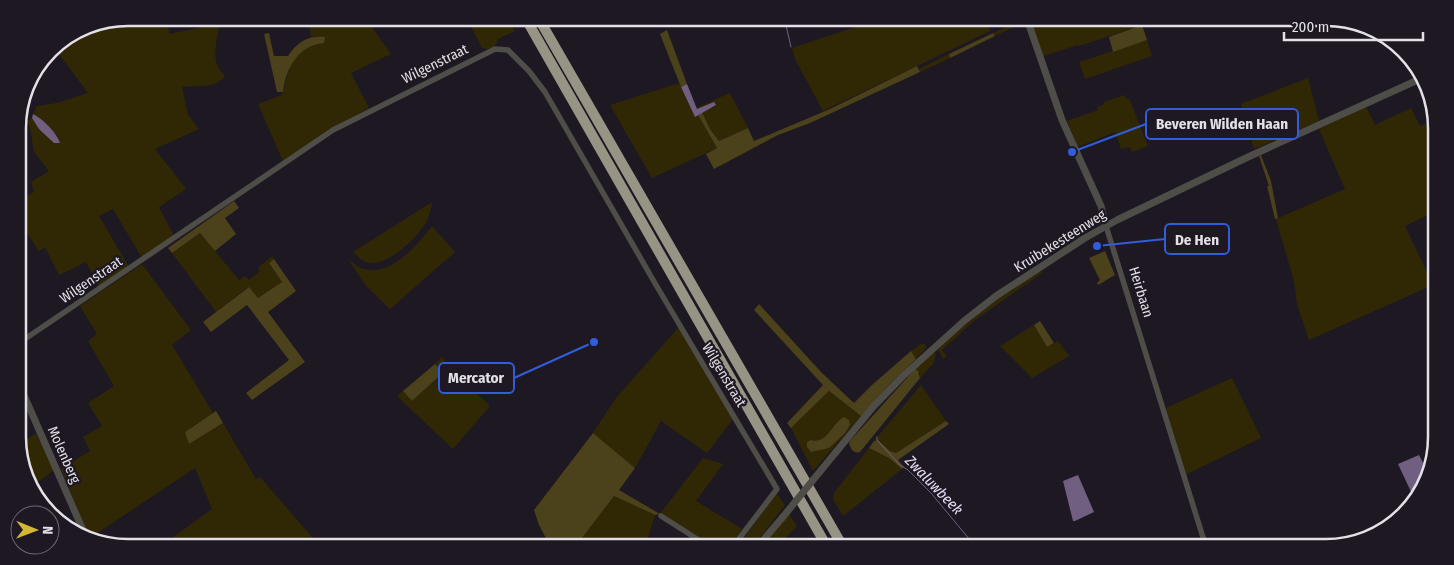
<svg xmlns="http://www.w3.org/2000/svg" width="1454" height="565" viewBox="0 0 1454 565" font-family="'Fira Sans Condensed',sans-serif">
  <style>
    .green { fill: #302804; fill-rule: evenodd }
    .forest { fill: #4b411a }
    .water { fill: #715f82 }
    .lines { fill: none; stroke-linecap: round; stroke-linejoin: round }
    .stream { stroke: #715f82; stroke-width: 1 }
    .minor { stroke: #4f4d47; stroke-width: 5.5 }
    .tertiary { stroke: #4f4d47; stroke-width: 7 }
    .motorway { stroke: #989485; stroke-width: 10 }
    .tertiary-bridge { stroke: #4f4d47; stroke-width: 7 }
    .labels { text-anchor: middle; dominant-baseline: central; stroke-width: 4.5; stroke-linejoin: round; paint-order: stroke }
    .street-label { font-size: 14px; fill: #e4e0e8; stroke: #1e1823 }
    .water-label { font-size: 15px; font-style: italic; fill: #eaddf6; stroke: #1e1823 }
    .rim { fill: none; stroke: #e4e0e8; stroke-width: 2.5 }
    .leader { fill: none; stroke: #315dda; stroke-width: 2 }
    .callout-dot { fill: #315dda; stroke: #1e1823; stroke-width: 2 }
    .callout { fill: #1e1823; stroke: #315dda; stroke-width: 2 }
    .callout-label { font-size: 15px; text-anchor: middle; font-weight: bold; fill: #e4e0e8 }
  </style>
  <rect width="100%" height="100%" fill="#1e1823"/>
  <g class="green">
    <path d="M129 18H164L170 34 220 23C217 40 209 63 225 76 216 89 196 85 182 87L188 115 199 129 155 149 186 189 159 207 174 236 142 258 113 209 99 216 129 267 99 287 86 262 59 275 45 247 39 251 18 220V201L34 192 31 182 49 171 34 152 30 128 27 121 32 118C39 129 44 133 58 137L39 117 33 114 37 106 57 103 88 93 59 54 44 60 55 45 72 35Z"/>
    <path d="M308 18 366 19 391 54 351 73 369 108 328 130 283 161 258 104 282 95C289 71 293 45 324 42L319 36 311 37Z"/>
    <path d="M467 19H508L515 31 498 39C496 47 490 51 482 48Z"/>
    <polygon points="874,21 936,21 937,23 943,21 988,22 990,31 823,111 795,59 792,48"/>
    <polygon points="1017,22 1019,22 1020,24 995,36 993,33"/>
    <polygon points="1031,22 1142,22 1142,25 1079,46 1078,45 1043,56"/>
    <polygon points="1147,40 1152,56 1085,79 1079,62"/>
    <polygon points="949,54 950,58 920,72 919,69"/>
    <polygon points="1308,78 1319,121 1254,149 1241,104"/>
    <polygon points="679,83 695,117 698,115 717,148 652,178 610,105"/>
    <polygon points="730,93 748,128 719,141 710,129 702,112 716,106 714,102 697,109 696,108"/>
    <polygon points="1124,95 1126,99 1129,98 1148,146 1132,152 1130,147 1121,149 1115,132 1078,147 1067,121 1098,110 1097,107 1104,104 1104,102"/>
    <polygon points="1366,107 1375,125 1411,108 1420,126 1426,124 1435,147 1434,212 1405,226 1433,285 1309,340 1297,304 1294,281 1276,219 1345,189 1319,129"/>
    <path d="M432 202C431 208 430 215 427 221 417 238 383 273 362 260 359 259 356 254 353 252Z"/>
    <path d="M432 226 455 252 390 309 366 286 348 259C352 262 357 266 361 268 390 279 417 245 432 226Z"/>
    <polygon points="200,233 239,280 245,276 249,280 260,271 258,268 272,256 274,259 269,263 282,282 258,298 248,287 216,312 172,253"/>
    <polygon points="142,264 191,330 172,345 213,413 185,432 189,444 223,423 256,479 260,477 312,537 305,542 175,542 172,538 212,509 195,468 90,538 61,469 90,451 83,437 102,426 88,403 114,386 88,341 97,334 80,306"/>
    <polygon points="1040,271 1042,273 975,320 942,350 947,356 943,359 938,349 943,343 992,303"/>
    <polygon points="1034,325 1047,347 1058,341 1069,356 1032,378 1000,346"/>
    <polygon points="679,327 733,419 707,453 661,421 635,468 593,433 616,398"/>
    <polygon points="921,344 925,344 926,348 916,359 911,351"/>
    <polygon points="932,352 936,354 933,364 920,378 920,374 915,369"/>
    <polygon points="442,357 450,369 490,406 453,449 397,396 403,391 412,401 443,374 435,364"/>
    <polygon points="1232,378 1261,438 1185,475 1166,408"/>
    <polygon points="921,385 946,421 896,453 890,451 878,440 874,441"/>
    <path d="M829 391 861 416 813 471 791 428ZM839 420 829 448 816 449 811 440C825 443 831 430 839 420Z"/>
    <polygon points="36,433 54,470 33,486 20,458 20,445"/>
    <polygon points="869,448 889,458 902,469 843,516 833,499 834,493"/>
    <polygon points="703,458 723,464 696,501 742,529 731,544 711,544 660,514"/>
    <polygon points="778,495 785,505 754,545 739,545 775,496"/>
    <polygon points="614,496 655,515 646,544 575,544"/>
    <polygon points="789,514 797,526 779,545 763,545"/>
  </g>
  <g class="forest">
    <polygon points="119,19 72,35 86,26"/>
    <polygon points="1142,25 1147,40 1113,52 1109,37"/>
    <polygon points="667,30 687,84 681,87 660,34"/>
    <path d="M269 33 274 56H288C296 43 309 34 325 37L324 43C298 45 286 69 283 92H277L264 34Z"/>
    <polygon points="993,33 995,36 950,58 949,54"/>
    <polygon points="917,66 920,72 810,123 778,135 714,169 706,154 717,148 698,115 702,112 710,129 719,141 748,128 754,141 830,109"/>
    <polygon points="1261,155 1271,181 1278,218 1275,219 1267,186 1269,186 1259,156"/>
    <polygon points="234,201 239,208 225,218 236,234 215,251 200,233 172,253 168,248"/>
    <polygon points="1105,251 1115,275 1098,285 1097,283 1100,280 1089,258"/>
    <polygon points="274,259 296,291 268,312 305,362 252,400 246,393 289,360 247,305 211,332 203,322 249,287 258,298 282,282 269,263"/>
    <polygon points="759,304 821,372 854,403 872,385 911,351 916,359 891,383 861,416 829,391 791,428 787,423 823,385 754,310"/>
    <polygon points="1040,321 1054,343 1047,347 1034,325"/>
    <polygon points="435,364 443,373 412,401 403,391"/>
    <path d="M915 369 918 371 920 378 860 452C853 454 850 448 849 442Z"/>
    <polygon points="216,411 223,423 189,444 185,432"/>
    <path d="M844 417 849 420 850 425 845 433 829 448 811 452 807 447V442L811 440C828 444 831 424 844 417Z"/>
    <polygon points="946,421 949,424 898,460 904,467 902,469 889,458 869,448 874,441 878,440 890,451 896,453"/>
    <polygon points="593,433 635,468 619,490 660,514 655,515 614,496 578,543 549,544 539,525 534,510"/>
  </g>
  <g class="water">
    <polygon points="687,84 697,109 714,102 716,105 695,117 681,87"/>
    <path d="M33 114C43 119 56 132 60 143H54L39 129 32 118Z"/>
    <polygon points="1419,455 1429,475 1413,496 1398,464"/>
    <polygon points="1078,475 1094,512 1075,521 1073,521 1063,481"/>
  </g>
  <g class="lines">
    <g class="stream">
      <polyline points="785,21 791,47"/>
      <polyline points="877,437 877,440 900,465 908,470 931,493 975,546"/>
    </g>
    <g class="minor">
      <polyline points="1106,226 1206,547"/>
      <polyline points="19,343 333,130 495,49 508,50 529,71 545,92 656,285 777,489 735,544"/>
      <polyline points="661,516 705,544"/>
    </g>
    <g class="tertiary">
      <polyline points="1028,22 1062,120 1101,206 1106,226"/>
      <polyline points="19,384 86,537"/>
      <polyline points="836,452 873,407 903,376 964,321 996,296 1085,238 1117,220 1248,157 1420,79"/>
      <polyline points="759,545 782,518"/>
    </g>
    <g class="motorway">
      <polyline points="526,19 826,545"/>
      <polyline points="539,19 842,545"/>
    </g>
    <polyline class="tertiary-bridge" points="782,518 836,452"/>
  </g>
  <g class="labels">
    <g class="street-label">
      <text transform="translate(435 64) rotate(-26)">Wilgenstraat</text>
      <text transform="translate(1060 241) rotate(-32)">Kruibekesteenweg</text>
      <text transform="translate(91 280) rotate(-34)">Wilgenstraat</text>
      <text transform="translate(1141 292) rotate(73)">Heirbaan</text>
      <text transform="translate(724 375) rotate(59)">Wilgenstraat</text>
      <text transform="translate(64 455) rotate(66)">Molenberg</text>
    </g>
    <g class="water-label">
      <text transform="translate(934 485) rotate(46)">Zwaluwbeek</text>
    </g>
  </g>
  <path d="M0 0H1454V565H0ZM128 26H1326A102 102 0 0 1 1428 128V437A102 102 0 0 1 1326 539H128A102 102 0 0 1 26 437V128A102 102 0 0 1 128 26Z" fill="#1e1823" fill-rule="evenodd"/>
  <path class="rim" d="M128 26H1326A102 102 0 0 1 1428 128V437A102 102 0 0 1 1326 539H128A102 102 0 0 1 26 437V128A102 102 0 0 1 128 26Z"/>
  <path class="leader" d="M1072 152L1146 124M1097 246L1165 239M594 342L514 378"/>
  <g class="callout-dot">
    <circle cx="1072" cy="152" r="5"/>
    <circle cx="1097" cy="246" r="5"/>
    <circle cx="594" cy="342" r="5"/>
  </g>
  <g class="callout">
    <rect x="1146" y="109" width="152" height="30" rx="5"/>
    <rect x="1165" y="224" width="64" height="30" rx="5"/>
    <rect x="439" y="363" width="75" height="30" rx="5"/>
  </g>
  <g class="callout-label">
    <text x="1222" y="129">Beveren Wilden Haan</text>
    <text x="1197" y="245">De Hen</text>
    <text x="476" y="383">Mercator</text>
  </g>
  <g transform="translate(35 530) rotate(91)"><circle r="24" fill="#1e1823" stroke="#6d6872"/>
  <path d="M0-4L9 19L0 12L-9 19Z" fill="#d4b635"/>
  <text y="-8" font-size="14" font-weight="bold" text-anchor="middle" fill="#e4e0e8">N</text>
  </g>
  <path d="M1284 32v8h139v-8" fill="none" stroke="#e4e0e8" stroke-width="2.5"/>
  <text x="1292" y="32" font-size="15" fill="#e4e0e8" stroke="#1e1823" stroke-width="4" paint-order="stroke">200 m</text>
</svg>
